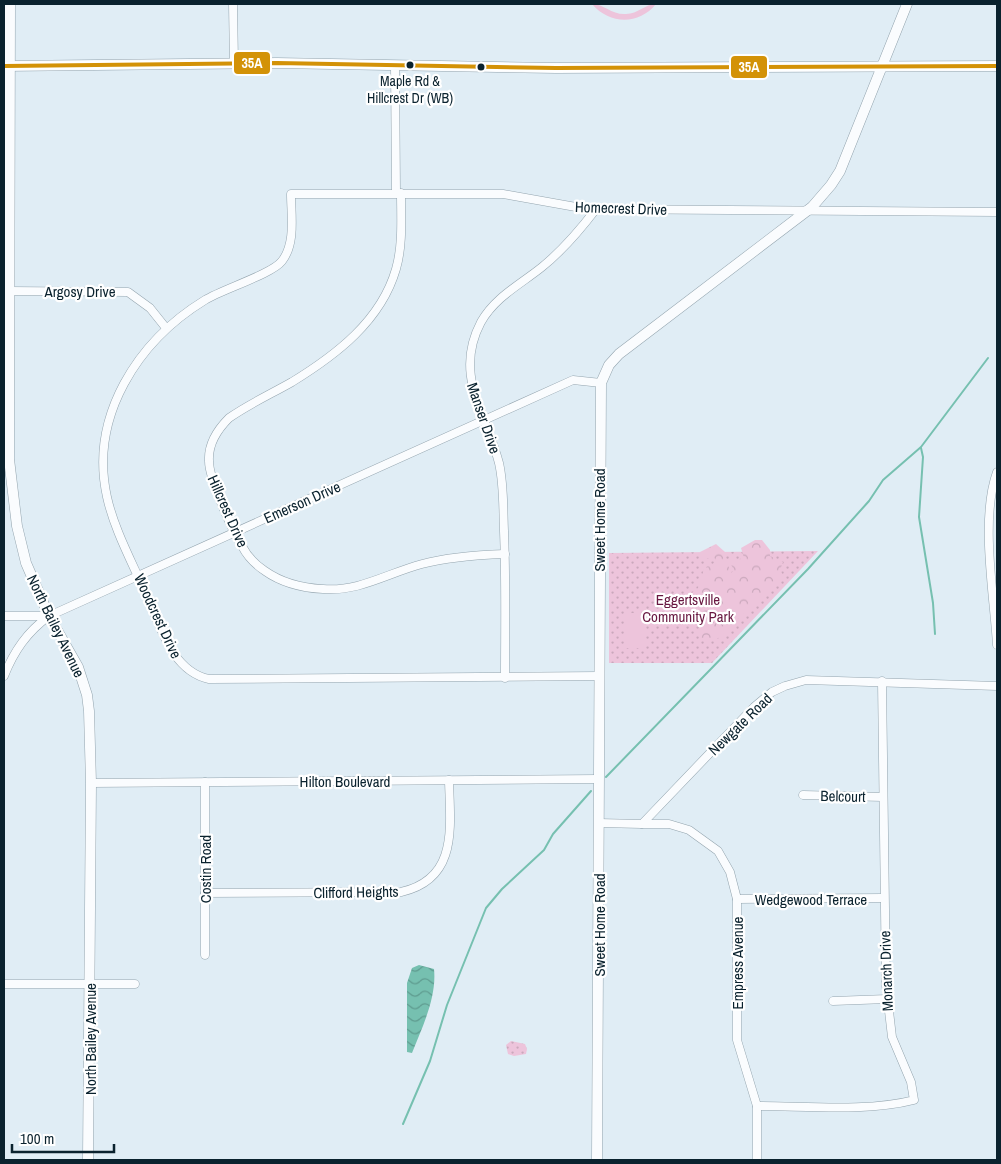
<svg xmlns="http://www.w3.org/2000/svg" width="1001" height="1164" viewBox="0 0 1001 1164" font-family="'Archivo Narrow',sans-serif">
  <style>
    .grass { fill: url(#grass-dots) }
    .forest { fill: url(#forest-crowns) }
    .pitch { fill: #edc4db }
    .water { fill: url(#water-waves) }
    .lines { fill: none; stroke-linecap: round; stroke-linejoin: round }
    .stream { stroke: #76c0b0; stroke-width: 2 }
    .street-casing { stroke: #93a4ae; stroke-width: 9 }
    .secondary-casing { stroke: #93a4ae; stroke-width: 11 }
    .street { stroke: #fafcfe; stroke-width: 8 }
    .secondary { stroke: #fafcfe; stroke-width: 10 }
    .bus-1-casing { stroke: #fff; stroke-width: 8 }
    .bus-1 { stroke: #d39207; stroke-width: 4 }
    .bus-dot { fill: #0a222e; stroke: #fff; stroke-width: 2 }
    .labels { text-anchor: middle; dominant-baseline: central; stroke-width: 4.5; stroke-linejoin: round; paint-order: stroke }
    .bus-label { font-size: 14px; fill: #0a222e; stroke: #fff }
    .street-label { font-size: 15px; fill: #0a222e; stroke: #fff }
    .park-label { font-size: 15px; fill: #681841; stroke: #fff }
    .line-badge { stroke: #fff; stroke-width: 2 }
    .badge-label { font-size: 14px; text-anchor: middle; font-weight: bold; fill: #fff }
  </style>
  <defs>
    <pattern id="grass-dots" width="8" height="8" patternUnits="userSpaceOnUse" patternTransform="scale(1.25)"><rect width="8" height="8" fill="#edc4db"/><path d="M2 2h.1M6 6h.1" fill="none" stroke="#caa8bc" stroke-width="1.8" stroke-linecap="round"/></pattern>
    <pattern id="forest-crowns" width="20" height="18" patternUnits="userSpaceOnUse" patternTransform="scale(1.25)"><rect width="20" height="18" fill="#edc4db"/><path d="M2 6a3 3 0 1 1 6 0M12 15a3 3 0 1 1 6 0" fill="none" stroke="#caa8bc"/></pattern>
    <pattern id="water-waves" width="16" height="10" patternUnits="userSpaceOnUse" patternTransform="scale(1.25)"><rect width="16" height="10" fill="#76c0b0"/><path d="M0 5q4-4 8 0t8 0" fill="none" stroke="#5f9c90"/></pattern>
  </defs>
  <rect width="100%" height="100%" fill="#e0edf5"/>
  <g class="grass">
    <polygon points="818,551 712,663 609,663 609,553"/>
    <polygon points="511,1041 525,1044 527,1049 526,1054 514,1056 508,1054 506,1045"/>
  </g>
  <g class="forest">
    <path d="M755 540H762L770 550V556L783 562 780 570 783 575 781 579 738 619C725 619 716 610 704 620L689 618 681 602 698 588 704 569 716 562 714 557 702 560 699 557 700 552 716 544 725 552 724 557 731 573 734 570 729 561 744 558 741 548Z"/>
    <path d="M713 623 731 626C719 641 707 648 694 631Z"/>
  </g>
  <g class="pitch">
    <path d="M592 4C604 4 612 15 626 14 638 14 645 4 656 4 639 25 610 25 592 4Z"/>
    <rect x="624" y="613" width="21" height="35"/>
  </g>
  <path class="water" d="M419 965 434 969C437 997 422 1028 412 1053L407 1052V983L412 968Z"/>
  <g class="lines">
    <g class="stream">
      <polyline points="921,448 923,457 919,517 933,603 935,634"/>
      <polyline points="606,777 808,569 869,501 883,480 921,447 988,358"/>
      <polyline points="403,1124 430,1061 447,1005 486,908 502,889 544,850 553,834 591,791"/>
    </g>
    <defs>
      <g id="street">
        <polyline points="233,4 234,63"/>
        <polyline points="395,66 396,193"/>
        <path d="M401 193C401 218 403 245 396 269 381 321 336 355 292 382 271 394 249 404 229 418 217 430 208 444 209 461 209 479 232 530 242 546 247 556 256 565 265 571 282 583 303 588 323 589 359 592 388 573 422 564 448 557 477 555 505 554"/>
        <polyline points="9,291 128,292 150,308 166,328"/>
        <path d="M997 472C980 519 994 594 997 645"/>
        <polyline points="4,616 49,616"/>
        <path d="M4 676C14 651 27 632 49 616L573 380 601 383"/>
        <path d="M599 676 209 679C171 671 160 624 145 592 132 562 114 529 107 497 89 416 138 341 205 300 223 289 272 274 282 261 296 243 291 215 291 194H503L587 209 997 212"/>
        <path d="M505 678C505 629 506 580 504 531 503 508 504 485 499 463 486 413 453 375 481 322 495 297 521 284 542 267 563 250 580 230 596 209"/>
        <polyline points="91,783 598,779"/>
        <polyline points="803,795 883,797"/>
        <polyline points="599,823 642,824 754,707 772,692 785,686 806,680 997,686"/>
        <polyline points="642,824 669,824 689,830 718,851 730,872 737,899 737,1040 757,1106 757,1160"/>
        <path d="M205 893 401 892C459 879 450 826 449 780"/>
        <polyline points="737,899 884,898"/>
        <polyline points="205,955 205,782"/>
        <polyline points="4,984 135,984"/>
        <polyline points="833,1001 887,999"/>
        <path d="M757 1106C806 1106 868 1112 914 1100L911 1082 892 1037 886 985 882 681"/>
      </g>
      <g id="secondary">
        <polyline points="10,4 9,459 17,526 26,563 49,616 78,667 87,695 89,711 91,783 88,1160"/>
        <polyline points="4,66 277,63 556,68 997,66"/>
        <polyline points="597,1160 601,383 609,365 619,354 812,207 831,185 840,171 907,4"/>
      </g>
    </defs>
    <use href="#street" class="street-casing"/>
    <use href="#secondary" class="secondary-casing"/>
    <use href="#street" class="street"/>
    <use href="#secondary" class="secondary"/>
    <defs>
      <polyline id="bus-1" points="4,66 277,63 556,68 997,66"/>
    </defs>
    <use href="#bus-1" class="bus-1-casing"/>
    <use href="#bus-1" class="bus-1"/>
  </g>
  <g class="bus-dot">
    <circle cx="410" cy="65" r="4.5"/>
    <circle cx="481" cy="67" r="4.5"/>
  </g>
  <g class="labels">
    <g class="bus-label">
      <text x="410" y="81">Maple Rd &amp;<tspan x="410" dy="17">Hillcrest Dr (WB)</tspan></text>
    </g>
    <g class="street-label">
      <text transform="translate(621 208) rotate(2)">Homecrest Drive</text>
      <text x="80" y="291">Argosy Drive</text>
      <text transform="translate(484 418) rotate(71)">Manser Drive</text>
      <text transform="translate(302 502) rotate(-24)">Emerson Drive</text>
      <text transform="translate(228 511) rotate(66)">Hillcrest Drive</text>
      <text transform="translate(599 520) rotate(-90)">Sweet Home Road</text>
      <text transform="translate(158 616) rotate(65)">Woodcrest Drive</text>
      <text transform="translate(56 626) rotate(64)">North Bailey Avenue</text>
      <text transform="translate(740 724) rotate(-44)">Newgate Road</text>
      <text x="345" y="781">Hilton Boulevard</text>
      <text transform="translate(843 796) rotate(1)">Belcourt</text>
      <text transform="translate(205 869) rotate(-90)">Costin Road</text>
      <text transform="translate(356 892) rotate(-1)">Clifford Heights</text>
      <text x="811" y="899">Wedgewood Terrace</text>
      <text transform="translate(599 925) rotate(-90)">Sweet Home Road</text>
      <text transform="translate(737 963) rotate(-90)">Empress Avenue</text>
      <text transform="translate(886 971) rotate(-92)">Monarch Drive</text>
      <text transform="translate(90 1039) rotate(-90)">North Bailey Avenue</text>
    </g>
    <g class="park-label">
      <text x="688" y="599">Eggertsville<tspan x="688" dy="17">Community Park</tspan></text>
    </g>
  </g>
  <g class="line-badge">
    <rect x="233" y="51" width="38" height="24" rx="5" fill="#d39207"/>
    <rect x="730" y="55" width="38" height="24" rx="5" fill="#d39207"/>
  </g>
  <g class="badge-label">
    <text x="252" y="68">35A</text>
    <text x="749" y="72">35A</text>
  </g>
  <rect width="1001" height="1164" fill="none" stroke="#0a222e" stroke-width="10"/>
  <path d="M12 1144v8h102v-8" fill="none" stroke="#0a222e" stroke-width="2.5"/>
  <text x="20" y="1144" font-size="15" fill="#0a222e" stroke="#ffffff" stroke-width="4" paint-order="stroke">100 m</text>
</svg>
